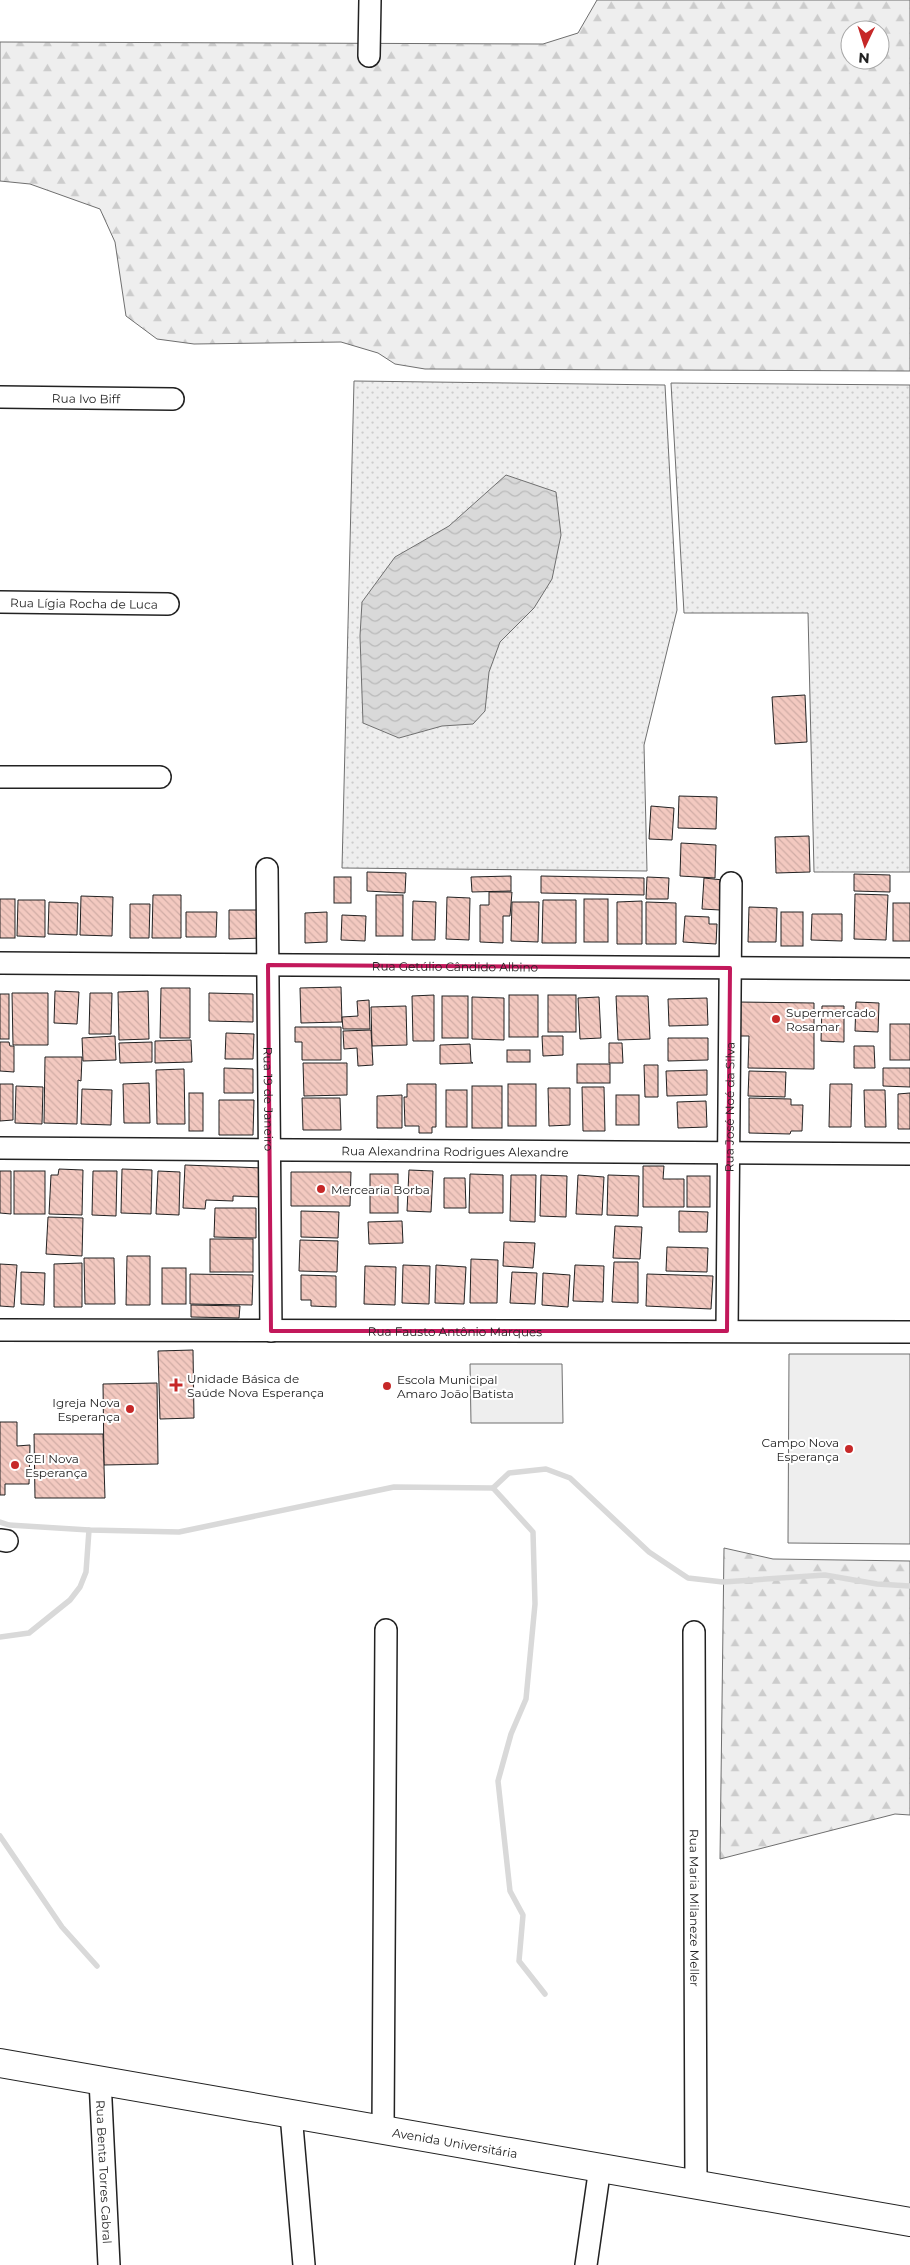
<svg xmlns="http://www.w3.org/2000/svg" width="910" height="2265" viewBox="0 0 910 2265" font-family="Montserrat,sans-serif">
  <style>
    .grass { fill: url(#grass-dots); stroke: #6f6f6f }
    .forest { fill: url(#forest-firs); stroke: #6f6f6f; fill-rule: evenodd }
    .green { fill: #eee; stroke: #6f6f6f }
    .water { fill: url(#water-waves); stroke: #6f6f6f }
    .lines { fill: none; stroke-linecap: round; stroke-linejoin: round }
    .stream { stroke: #d9d9d9; stroke-width: 5.5 }
    .building { fill: url(#building-back-hatch); stroke: #222 }
    .minor-casing { stroke: #222; stroke-width: 24 }
    .major-casing { stroke: #222; stroke-width: 30 }
    .minor { stroke: #fff; stroke-width: 21 }
    .major { stroke: #fff; stroke-width: 28 }
    .marked { fill: none; stroke: #c2185b; stroke-width: 4; stroke-linejoin: round }
    .poi-dot { fill: #c62828; stroke: #fff; stroke-width: 2 }
    .labels { text-anchor: middle; dominant-baseline: central; stroke-width: 4; stroke-linejoin: round; paint-order: stroke }
    .street-label { font-size: 12px; fill: #222; stroke: #fff }
    .poi-label { font-size: 12px; fill: #222; stroke: #fff; text-anchor: start }
  </style>
  <defs>
    <pattern id="grass-dots" width="8" height="8" patternUnits="userSpaceOnUse" patternTransform="scale(1.25)"><rect width="8" height="8" fill="#eee"/><path d="M2 2h.1M6 6h.1" fill="none" stroke="#ccc" stroke-width="1.8" stroke-linecap="round"/></pattern>
    <pattern id="forest-firs" width="22" height="20" patternUnits="userSpaceOnUse" patternTransform="scale(1.25)"><rect width="22" height="20" fill="#eee"/><path d="M5 1l3.5 6h-7zM16 11l3.5 6h-7z" fill="#ccc"/></pattern>
    <pattern id="water-waves" width="16" height="10" patternUnits="userSpaceOnUse" patternTransform="scale(1.25)"><rect width="16" height="10" fill="#d9d9d9"/><path d="M0 5q4-4 8 0t8 0" fill="none" stroke="#bababa"/></pattern>
    <pattern id="building-back-hatch" width="6" height="6" patternUnits="userSpaceOnUse" patternTransform="scale(1.25)"><rect width="6" height="6" fill="#f3c9c0"/><path d="M-1 5l2 2M0 0l6 6M5-1l2 2" fill="none" stroke="#d0aca5"/></pattern>
  </defs>
  <rect width="100%" height="100%" fill="#fff"/>
  <g class="grass">
    <polygon points="354,381 665,385 677,610 644,745 647,871 342,868"/>
    <polygon points="671,383 910,385 910,872 814,872 808,613 684,613"/>
  </g>
  <g class="forest">
    <path d="M597 0H910V371L425 369 395 364 378 353 341 342 194 344 157 339 126 316 115 242 100 209 30 184 0 181V42L543 44 578 33ZM850 30H880V60H850Z"/>
    <polygon points="724,1548 773,1559 910,1561 910,1815 895,1814 720,1859"/>
  </g>
  <g class="green">
    <polygon points="789,1354 910,1354 910,1544 788,1543"/>
    <polygon points="470,1364 562,1364 563,1423 471,1423"/>
  </g>
  <polygon class="water" points="506,475 556,492 561,535 552,579 534,608 500,642 489,672 485,711 473,724 442,726 399,738 363,723 360,636 362,602 395,557 449,526"/>
  <g class="lines">
    <g class="stream">
      <polyline points="493,1488 509,1473 546,1469 570,1478 649,1552 688,1578 723,1582 825,1575 877,1584 910,1586"/>
      <polyline points="0,1522 9,1525 89,1530 179,1532 394,1487 493,1488 533,1532 535,1604 526,1699 511,1734 498,1781 510,1891 523,1915 519,1961 545,1994"/>
      <polyline points="0,1637 29,1633 70,1600 80,1587 86,1572 89,1530"/>
      <polyline points="0,1836 62,1927 97,1966"/>
    </g>
  </g>
  <g class="building">
    <polygon points="805,695 807,742 775,744 772,697"/>
    <polygon points="679,796 717,797 716,829 678,828"/>
    <polygon points="651,806 674,808 672,840 649,839"/>
    <polygon points="809,836 810,872 776,873 775,837"/>
    <polygon points="681,843 716,845 715,878 680,876"/>
    <polygon points="367,872 406,873 405,893 367,891"/>
    <polygon points="854,874 890,875 890,892 854,891"/>
    <polygon points="511,876 511,891 472,892 471,877"/>
    <polygon points="541,876 644,878 644,895 541,893"/>
    <rect x="334" y="877" width="17" height="26"/>
    <polygon points="647,877 669,878 668,899 646,899"/>
    <polygon points="704,878 723,880 720,910 702,909"/>
    <polygon points="489,892 512,892 510,916 503,916 503,943 480,942 480,905 489,905"/>
    <polygon points="855,894 888,895 886,940 854,939"/>
    <polygon points="153,895 181,895 181,938 152,938"/>
    <rect x="376" y="895" width="27" height="41"/>
    <polygon points="81,896 113,897 112,936 80,935"/>
    <polygon points="447,897 470,898 469,940 446,939"/>
    <rect x="0" y="899" width="15" height="39"/>
    <rect x="584" y="899" width="24" height="43"/>
    <polygon points="18,900 45,900 45,937 17,936"/>
    <polygon points="543,900 576,900 576,943 542,943"/>
    <polygon points="413,901 436,902 435,940 412,940"/>
    <polygon points="642,901 642,944 617,944 617,902"/>
    <polygon points="49,902 78,903 77,935 48,934"/>
    <polygon points="512,902 539,902 538,942 511,941"/>
    <polygon points="646,902 676,903 676,944 646,944"/>
    <rect x="893" y="903" width="17" height="38"/>
    <polygon points="130,904 150,904 149,938 130,938"/>
    <polygon points="749,907 777,908 776,942 748,942"/>
    <polygon points="229,910 264,910 264,938 229,939"/>
    <polygon points="186,912 217,912 216,937 186,937"/>
    <polygon points="327,912 327,942 305,943 305,913"/>
    <rect x="781" y="912" width="22" height="34"/>
    <polygon points="812,914 842,914 842,941 811,940"/>
    <polygon points="342,915 366,916 365,941 341,940"/>
    <polygon points="685,916 709,917 709,924 717,924 716,944 683,942"/>
    <polygon points="341,987 342,1022 301,1023 300,988"/>
    <polygon points="161,988 190,988 190,1038 160,1038"/>
    <polygon points="55,991 79,992 77,1024 54,1023"/>
    <polygon points="148,991 149,1039 119,1040 118,992"/>
    <polygon points="12,993 48,993 48,1045 13,1045"/>
    <polygon points="90,993 112,993 111,1034 89,1034"/>
    <polygon points="209,993 253,994 253,1022 209,1021"/>
    <rect x="0" y="994" width="9" height="45"/>
    <polygon points="434,995 434,1041 413,1041 412,996"/>
    <rect x="509" y="995" width="29" height="42"/>
    <rect x="548" y="995" width="28" height="37"/>
    <rect x="442" y="996" width="26" height="42"/>
    <polygon points="616,996 648,996 650,1039 618,1040"/>
    <polygon points="472,997 504,998 504,1040 472,1039"/>
    <polygon points="599,997 601,1038 580,1039 578,998"/>
    <polygon points="707,998 708,1025 669,1026 668,999"/>
    <polygon points="369,1000 370,1029 343,1029 342,1017 358,1016 357,1001"/>
    <polygon points="738,1002 814,1003 814,1069 748,1068 749,1036 737,1036"/>
    <polygon points="856,1002 879,1003 878,1032 855,1031"/>
    <polygon points="406,1006 407,1045 372,1046 371,1007"/>
    <polygon points="822,1006 844,1006 844,1042 821,1041"/>
    <rect x="890" y="1024" width="20" height="36"/>
    <polygon points="295,1027 341,1027 341,1060 302,1060 302,1042 295,1042"/>
    <polygon points="371,1030 373,1065 358,1066 357,1048 344,1049 343,1031"/>
    <polygon points="226,1033 254,1034 253,1059 225,1059"/>
    <polygon points="115,1036 116,1060 83,1061 82,1038"/>
    <polygon points="542,1036 563,1036 563,1055 543,1056"/>
    <polygon points="668,1038 708,1038 708,1060 668,1061"/>
    <polygon points="191,1040 192,1062 155,1063 155,1041"/>
    <polygon points="0,1042 9,1042 10,1046 14,1046 14,1072 0,1071"/>
    <polygon points="152,1042 152,1062 120,1063 119,1043"/>
    <polygon points="609,1043 622,1043 623,1063 609,1063"/>
    <polygon points="470,1044 471,1062 473,1063 440,1064 440,1045"/>
    <polygon points="854,1046 874,1046 875,1068 854,1068"/>
    <rect x="507" y="1050" width="23" height="12"/>
    <polygon points="45,1057 82,1057 81,1081 78,1080 77,1124 44,1123"/>
    <polygon points="303,1063 347,1063 347,1095 304,1096"/>
    <rect x="577" y="1064" width="33" height="19"/>
    <polygon points="644,1065 658,1065 658,1097 645,1097"/>
    <polygon points="224,1068 253,1069 253,1093 224,1093"/>
    <polygon points="883,1068 910,1068 910,1087 883,1086"/>
    <polygon points="184,1069 185,1124 157,1124 156,1070"/>
    <polygon points="707,1070 707,1095 667,1096 666,1071"/>
    <polygon points="749,1071 786,1072 785,1097 748,1096"/>
    <polygon points="149,1083 150,1123 124,1123 123,1084"/>
    <polygon points="0,1084 13,1084 13,1120 0,1121"/>
    <polygon points="407,1084 436,1084 436,1127 432,1127 432,1133 419,1133 419,1126 405,1126 404,1097 407,1097"/>
    <rect x="508" y="1084" width="28" height="42"/>
    <polygon points="830,1084 852,1084 851,1127 829,1127"/>
    <polygon points="16,1086 43,1087 42,1124 15,1123"/>
    <rect x="472" y="1086" width="30" height="42"/>
    <polygon points="582,1087 604,1087 605,1131 583,1131"/>
    <polygon points="548,1088 570,1088 570,1125 549,1126"/>
    <polygon points="82,1089 112,1090 111,1125 81,1124"/>
    <rect x="446" y="1090" width="21" height="37"/>
    <polygon points="864,1090 885,1090 886,1127 865,1127"/>
    <rect x="189" y="1093" width="14" height="38"/>
    <polygon points="910,1093 910,1129 898,1129 898,1094"/>
    <polygon points="402,1095 402,1128 377,1128 377,1096"/>
    <rect x="616" y="1095" width="23" height="30"/>
    <polygon points="302,1098 340,1098 341,1130 303,1130"/>
    <polygon points="749,1098 791,1099 791,1105 803,1105 802,1131 791,1131 790,1134 749,1133"/>
    <polygon points="219,1100 254,1100 253,1135 219,1135"/>
    <polygon points="706,1101 707,1127 678,1128 677,1102"/>
    <polygon points="185,1165 263,1168 262,1197 233,1196 233,1201 206,1200 205,1209 183,1208"/>
    <polygon points="643,1166 664,1166 663,1179 684,1179 684,1207 643,1207"/>
    <polygon points="59,1169 83,1170 82,1215 49,1214 51,1175 58,1175"/>
    <polygon points="122,1169 152,1170 151,1214 121,1213"/>
    <polygon points="409,1170 433,1171 431,1212 407,1211"/>
    <polygon points="0,1171 11,1171 11,1214 0,1213"/>
    <rect x="14" y="1171" width="31" height="43"/>
    <polygon points="93,1171 117,1171 116,1216 92,1215"/>
    <polygon points="158,1171 180,1172 179,1215 156,1214"/>
    <polygon points="291,1172 351,1172 350,1206 291,1206"/>
    <rect x="370" y="1174" width="28" height="39"/>
    <polygon points="470,1174 503,1175 503,1213 469,1213"/>
    <polygon points="511,1175 536,1175 535,1222 510,1221"/>
    <polygon points="541,1175 567,1176 566,1217 540,1216"/>
    <polygon points="578,1175 604,1177 602,1215 576,1214"/>
    <polygon points="608,1175 639,1176 638,1216 607,1215"/>
    <rect x="687" y="1176" width="23" height="31"/>
    <polygon points="444,1178 465,1178 466,1208 444,1208"/>
    <polygon points="215,1208 256,1208 256,1238 214,1237"/>
    <polygon points="301,1211 339,1212 338,1238 301,1237"/>
    <polygon points="679,1211 708,1212 707,1232 679,1232"/>
    <polygon points="48,1217 83,1218 82,1256 46,1254"/>
    <polygon points="402,1221 403,1243 369,1244 368,1222"/>
    <polygon points="615,1226 642,1227 640,1259 613,1258"/>
    <rect x="210" y="1239" width="43" height="33"/>
    <polygon points="300,1240 338,1241 337,1272 299,1271"/>
    <polygon points="504,1242 535,1243 533,1268 503,1266"/>
    <polygon points="667,1247 708,1248 707,1272 666,1271"/>
    <polygon points="127,1256 150,1256 150,1305 126,1305"/>
    <polygon points="84,1258 114,1258 115,1304 85,1304"/>
    <polygon points="471,1259 498,1260 497,1303 470,1303"/>
    <polygon points="614,1262 638,1262 638,1303 612,1302"/>
    <polygon points="82,1263 82,1307 54,1307 54,1264"/>
    <polygon points="0,1264 17,1265 14,1307 0,1306"/>
    <polygon points="403,1265 430,1266 429,1304 402,1303"/>
    <polygon points="436,1265 466,1267 464,1304 435,1303"/>
    <polygon points="575,1265 604,1266 603,1302 573,1301"/>
    <polygon points="365,1266 396,1267 395,1305 364,1304"/>
    <rect x="162" y="1268" width="24" height="36"/>
    <polygon points="21,1272 45,1273 44,1305 21,1304"/>
    <polygon points="512,1272 537,1273 535,1304 510,1303"/>
    <polygon points="543,1273 570,1275 568,1307 542,1305"/>
    <polygon points="190,1274 253,1275 252,1305 190,1304"/>
    <polygon points="647,1274 713,1276 711,1309 646,1306"/>
    <polygon points="301,1275 336,1276 336,1307 311,1306 311,1300 301,1300"/>
    <polygon points="191,1305 240,1306 239,1318 191,1317"/>
    <polygon points="193,1350 194,1418 160,1419 158,1351"/>
    <polygon points="157,1383 158,1464 104,1465 103,1384"/>
    <polygon points="0,1422 17,1422 17,1446 30,1445 29,1484 5,1484 5,1495 0,1495"/>
    <polygon points="34,1434 103,1434 105,1498 35,1498"/>
  </g>
  <g class="lines">
    <defs>
      <g id="minor">
        <polyline points="369,56 370,0"/>
        <path id="s1" d="M0 397 173 399"/>
        <path id="s2" d="M0 602 168 604"/>
        <polyline points="0,777 160,777"/>
        <path id="s3" d="M267 869 271 1331"/>
        <path id="s4" d="M0 963 910 969"/>
        <path id="s5" d="M0 1148 910 1154"/>
        <path id="s6" d="M0 1330 910 1332"/>
        <path id="s7" d="M727 1331 731 883"/>
        <polyline points="0,1540 7,1541"/>
        <path id="s8" d="M694 1632 696 2184"/>
        <path id="s9" d="M100 2080 109 2265"/>
        <polyline points="291,2114 304,2265"/>
        <polyline points="383,2130 386,1630"/>
        <polyline points="586,2265 600,2167"/>
      </g>
      <g id="major">
        <path id="s10" d="M0 2063 910 2222"/>
      </g>
    </defs>
    <use href="#minor" class="minor-casing"/>
    <use href="#major" class="major-casing"/>
    <use href="#minor" class="minor"/>
    <use href="#major" class="major"/>
  </g>
  <path class="marked" d="M268 965 730 968 727 1331H271Z"/>
  <g class="poi-dot">
    <circle cx="776" cy="1019" r="5"/>
    <circle cx="321" cy="1189" r="5"/>
    <path d="M173.5 1377.5h5v5h5v5h-5v5h-5v-5h-5v-5h5z"/>
    <circle cx="387" cy="1386" r="5"/>
    <circle cx="130" cy="1409" r="5"/>
    <circle cx="849" cy="1449" r="5"/>
    <circle cx="15" cy="1465" r="5"/>
  </g>
  <g class="labels">
    <g class="street-label">
      <text stroke="none"><textPath href="#s1" startOffset="86">Rua Ivo Biff</textPath></text>
      <text stroke="none"><textPath href="#s2" startOffset="84">Rua Lígia Rocha de Luca</textPath></text>
      <text stroke="none"><textPath href="#s4" startOffset="455">Rua Getúlio Cândido Albino</textPath></text>
      <text stroke="none"><textPath href="#s3" startOffset="230">Rua 19 de Janeiro</textPath></text>
      <text stroke="none"><textPath href="#s7" startOffset="224">Rua José Noé da Silva</textPath></text>
      <text stroke="none"><textPath href="#s5" startOffset="455">Rua Alexandrina Rodrigues Alexandre</textPath></text>
      <text stroke="none"><textPath href="#s6" startOffset="455">Rua Fausto Antônio Marques</textPath></text>
      <text stroke="none"><textPath href="#s8" startOffset="276">Rua Maria Milaneze Meller</textPath></text>
      <text stroke="none"><textPath href="#s10" startOffset="462">Avenida Universitária</textPath></text>
      <text stroke="none"><textPath href="#s9" startOffset="92">Rua Benta Torres Cabral</textPath></text>
    </g>
    <g class="poi-label">
      <text x="786" y="1012">Supermercado<tspan x="786" dy="14">Rosamar</tspan></text>
      <text x="331" y="1189">Mercearia Borba</text>
      <text x="187" y="1378">Unidade Básica de<tspan x="187" dy="14">Saúde Nova Esperança</tspan></text>
      <text x="397" y="1379">Escola Municipal<tspan x="397" dy="14">Amaro João Batista</tspan></text>
      <text x="120" y="1402" text-anchor="end">Igreja Nova<tspan x="120" dy="14">Esperança</tspan></text>
      <text x="839" y="1442" text-anchor="end">Campo Nova<tspan x="839" dy="14">Esperança</tspan></text>
      <text x="25" y="1458">CEI Nova<tspan x="25" dy="14">Esperança</tspan></text>
    </g>
  </g>
  <g transform="translate(865 45) rotate(184)"><circle r="24" fill="#ffffff" stroke="#a7a7a7"/>
  <path d="M0-4L9 19L0 12L-9 19Z" fill="#c62828"/>
  <text y="-8" font-size="14" font-weight="bold" text-anchor="middle" fill="#222222">N</text>
  </g>
</svg>
